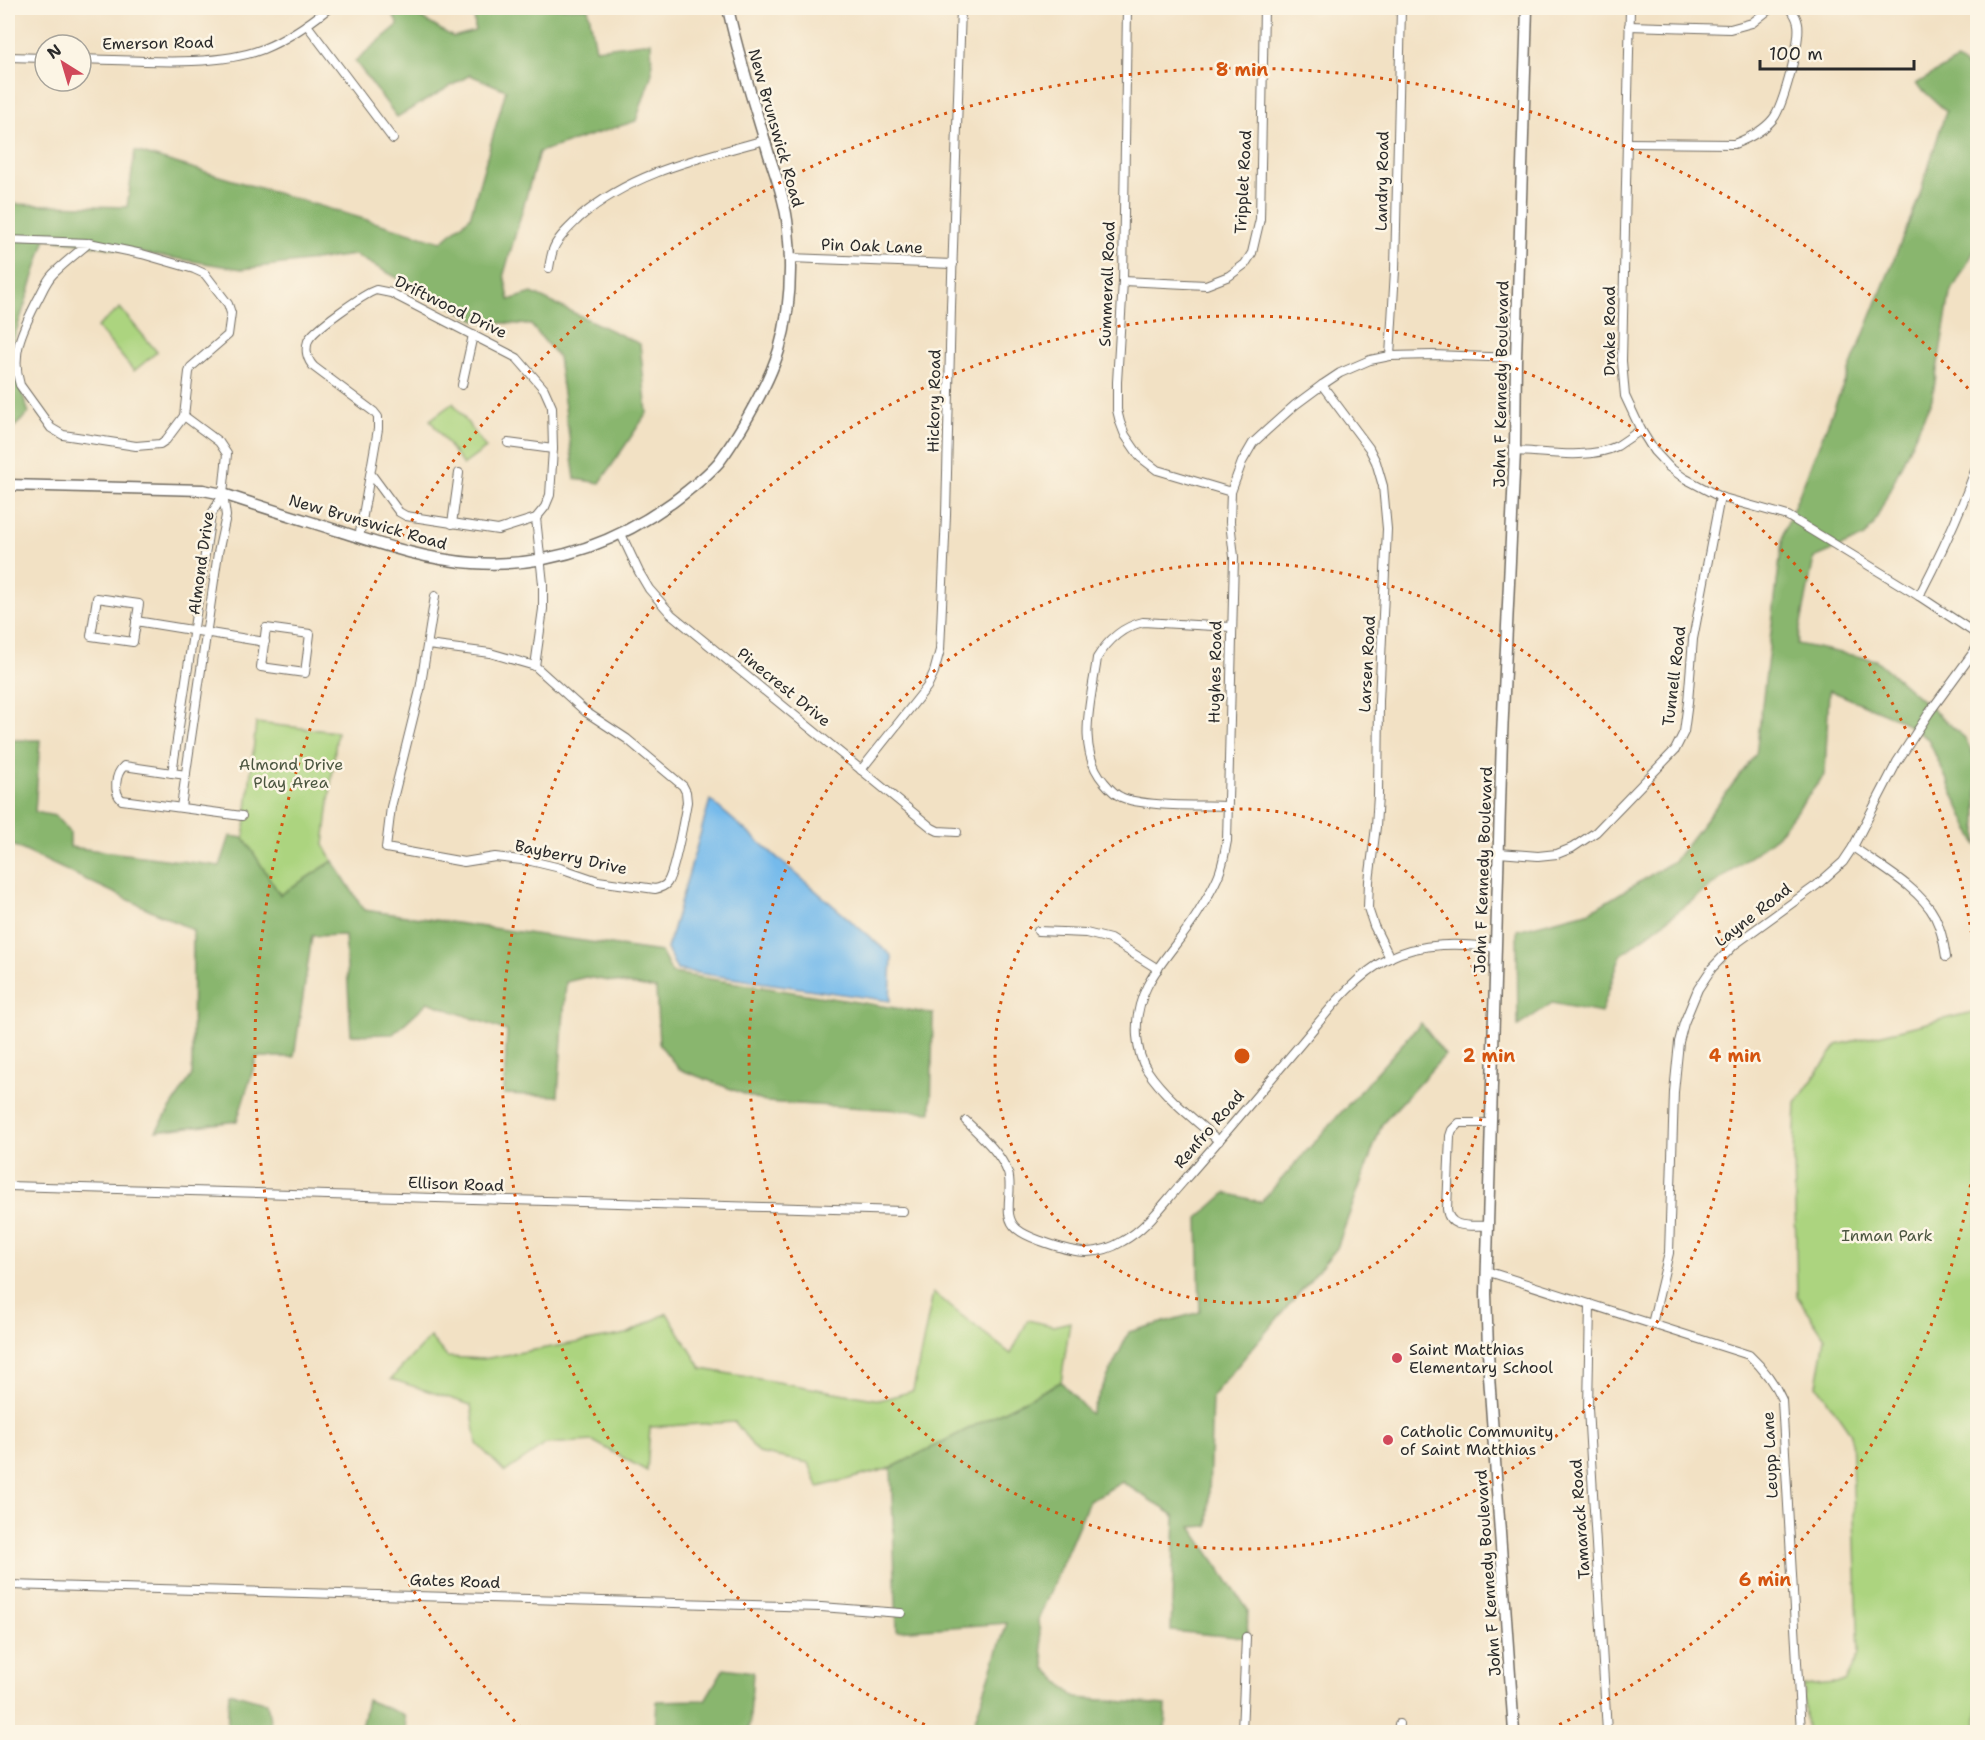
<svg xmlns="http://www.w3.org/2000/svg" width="1985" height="1740" viewBox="0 0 1985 1740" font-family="'Shantell Sans',sans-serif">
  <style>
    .green { fill: #acd47f; stroke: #6c8055; stroke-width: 1.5 }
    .forest { fill: #89b66e; stroke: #5a704c; stroke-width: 1.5 }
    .water { fill: #74baeb; stroke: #50728b; stroke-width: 1.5 }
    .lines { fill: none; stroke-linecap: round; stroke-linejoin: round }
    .minor-casing { stroke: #716b61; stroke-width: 10 }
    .tertiary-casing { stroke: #716b61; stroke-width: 13 }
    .minor { stroke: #fff; stroke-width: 8 }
    .tertiary { stroke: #fff; stroke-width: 10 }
    .ring { fill: none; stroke: #d5540f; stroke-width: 3; stroke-dasharray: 3 6 }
    .poi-dot { fill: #d1495b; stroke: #fcf5e5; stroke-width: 2 }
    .labels { text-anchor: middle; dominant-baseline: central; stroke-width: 5; stroke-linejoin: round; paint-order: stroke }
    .street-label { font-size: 16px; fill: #2b2b2b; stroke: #fcf5e5 }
    .park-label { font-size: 16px; fill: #4b5540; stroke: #fcf5e5 }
    .poi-label { font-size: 16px; fill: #2b2b2b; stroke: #fcf5e5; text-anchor: start }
    .centre { fill: #d5540f; stroke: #fcf5e5; stroke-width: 3 }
    .ring-label { font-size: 18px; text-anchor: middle; font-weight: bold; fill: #d5540f; stroke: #fcf5e5; stroke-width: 5; stroke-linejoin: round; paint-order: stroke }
  </style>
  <rect width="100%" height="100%" fill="#fcf5e5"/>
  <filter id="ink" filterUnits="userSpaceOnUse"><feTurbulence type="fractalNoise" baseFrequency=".0167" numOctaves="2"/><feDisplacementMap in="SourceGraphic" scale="12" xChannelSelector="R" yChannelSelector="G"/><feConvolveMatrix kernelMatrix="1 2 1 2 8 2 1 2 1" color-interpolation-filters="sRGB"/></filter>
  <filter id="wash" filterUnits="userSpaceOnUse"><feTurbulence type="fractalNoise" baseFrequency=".008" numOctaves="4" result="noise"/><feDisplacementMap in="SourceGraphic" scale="24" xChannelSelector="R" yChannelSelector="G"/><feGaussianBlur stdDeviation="1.35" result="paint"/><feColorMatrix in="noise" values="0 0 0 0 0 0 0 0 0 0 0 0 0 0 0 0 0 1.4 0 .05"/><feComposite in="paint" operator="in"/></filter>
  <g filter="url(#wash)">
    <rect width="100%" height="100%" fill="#f2e1c4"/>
    <g class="green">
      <polygon points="120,308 157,352 134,371 97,327"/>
      <polygon points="453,403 486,448 463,465 430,420"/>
      <polygon points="256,723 337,732 324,845 333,861 280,895 244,838"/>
      <polygon points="1977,1011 1977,1732 1806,1732 1803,1686 1845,1682 1859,1654 1851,1434 1817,1385 1825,1338 1797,1296 1794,1157 1796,1103 1837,1045"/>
      <polygon points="933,1293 1011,1354 1028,1320 1053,1326 1070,1322 1061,1382 891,1468 818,1487 809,1463 758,1453 735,1422 650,1427 647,1471 593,1441 546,1444 505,1472 477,1444 471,1405 391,1379 430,1337 447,1357 483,1359 627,1334 667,1313 702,1369 880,1400 913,1391"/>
    </g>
    <g class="forest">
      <polygon points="390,8 404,8 453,37 475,31 474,8 588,8 596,49 651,42 652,73 636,121 539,152 504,274 509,300 532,293 640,344 647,413 600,483 575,479 558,357 531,325 477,321 355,255 242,269 46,238 9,354 29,413 12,429 8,368 8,204 127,207 135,151 441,242 470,217 506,90 470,75 397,117 355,61 398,25"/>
      <polygon points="1957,60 1977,74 1977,246 1950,294 1932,399 1873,526 1864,537 1814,558 1797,644 1876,660 1965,738 1977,763 1977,846 1928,739 1898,719 1829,690 1825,774 1777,836 1621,955 1601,1013 1552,1003 1518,1026 1517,930 1591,911 1674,861 1756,754 1783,534 1918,200 1946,111 1916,84"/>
      <polygon points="8,740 40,740 35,812 55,816 70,832 70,847 220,866 230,836 244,838 280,895 333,861 364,910 661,952 672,973 933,1014 931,1112 765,1102 679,1069 659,1044 656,989 586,977 566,982 558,1096 504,1094 507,1031 428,1002 393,1034 351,1035 345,935 312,936 294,1057 257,1057 237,1121 156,1131 192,1075 193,930 8,843"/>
      <polygon points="1421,1023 1445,1055 1382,1124 1337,1248 1212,1396 1208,1526 1191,1527 1248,1610 1247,1638 1171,1631 1175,1516 1122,1482 1089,1501 1038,1620 1045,1668 1076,1698 1166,1705 1165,1732 971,1732 1007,1623 897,1631 891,1468 1061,1382 1090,1414 1129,1332 1200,1312 1198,1218 1226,1193 1261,1202"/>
      <polygon points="724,1668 753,1672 749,1732 655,1732 657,1701 705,1700"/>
      <polygon points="229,1692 267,1703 272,1732 227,1732"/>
      <polygon points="367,1700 404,1715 407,1732 360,1732"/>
    </g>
    <polygon class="water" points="710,800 892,956 890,1001 677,970 667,949"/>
  </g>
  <g filter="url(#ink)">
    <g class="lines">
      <defs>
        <g id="minor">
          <polyline points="1127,8 1123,281 1117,382 1117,410 1120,422 1125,435 1140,457 1157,470 1231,492"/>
          <polyline points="1630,8 1622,361 1625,396 1641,430 1654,451 1669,467 1684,478 1720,497 1788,516 1919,596 1978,635"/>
          <polyline points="307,25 393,139"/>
          <polyline points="1629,26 1730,29 1752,23 1771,8"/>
          <polyline points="8,57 45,58"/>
          <path d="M81 59C134 60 215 68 263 49 288 39 309 24 329 8"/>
          <path d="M1627 143 1734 144C1747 139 1764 130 1773 119 1783 107 1801 40 1798 24 1797 18 1794 13 1790 8"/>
          <path d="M8 240 89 243 142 254 194 269 205 274 228 304 231 313 228 335 191 367 189 372 184 416 166 440 160 444 136 446 90 439 63 435 51 428 20 385C10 353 23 329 37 301 42 292 46 281 53 274 64 263 77 253 89 243"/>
          <polyline points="789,258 953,264"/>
          <path d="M549 268C550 262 551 256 553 250 557 238 570 227 579 218 632 172 700 158 765 140"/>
          <polyline points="1123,281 1206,285 1229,276 1245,264 1252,253 1260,219 1264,8"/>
          <polyline points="1390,356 1395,270 1401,8"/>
          <polyline points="462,385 473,335"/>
          <polyline points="1322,385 1369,448 1376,462 1383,486 1387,529 1379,701 1378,795 1376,827 1369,881 1368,908 1374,926 1390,958"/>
          <polyline points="508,443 553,449"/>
          <path d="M1515 451C1545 452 1590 460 1617 446 1625 441 1633 435 1641 430"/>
          <polyline points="452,524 459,473"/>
          <polyline points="621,534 639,572 649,589 671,614 932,828 938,831 957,832"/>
          <path d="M359 538 378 429V417L374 412 314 367C307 360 305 350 308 341 312 330 364 294 376 290L391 293 517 358 544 389 552 407 553 449 550 495 545 507 536 518 498 530 406 516 399 512 371 474"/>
          <path d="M1919 596C1942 552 1962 509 1978 462"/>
          <polygon points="97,598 139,604 133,642 91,636"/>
          <polyline points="136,621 265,642"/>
          <polygon points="266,628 310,634 305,673 261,667"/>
          <path d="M428 645 490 653 535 666 586 712 627 739 683 786 686 792 687 802C684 818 675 872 667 883 664 887 660 888 655 889L598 881 560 868 531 861 495 857 464 862 386 848 391 807 420 690 435 596"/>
          <polyline points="535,666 543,609 543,584 536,518"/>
          <polyline points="861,770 927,687 934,672 940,650 946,515 951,307 961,8"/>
          <polyline points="172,773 211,515 223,495"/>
          <path d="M186 775 124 766C115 774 113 793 122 800L242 816"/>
          <path d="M1227 806C1201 805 1142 807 1121 797 1114 794 1109 788 1104 782 1075 749 1092 698 1097 658 1108 640 1122 627 1143 622L1231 627"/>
          <polyline points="181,807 218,553 226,516 223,494 227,454 219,442 184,416"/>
          <path d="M1853 847C1879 866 1920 888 1935 917 1941 929 1944 943 1946 957"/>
          <polyline points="1499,853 1538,856 1557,854 1572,848 1596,832 1675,750 1684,732 1688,702 1693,639 1720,497"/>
          <polyline points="1038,931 1086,933 1110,939 1158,969"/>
          <path d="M966 1121C981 1136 1000 1152 1008 1173 1014 1191 1001 1216 1017 1229 1024 1235 1033 1238 1041 1241 1071 1252 1094 1259 1123 1241 1147 1228 1163 1204 1181 1184 1219 1141 1256 1097 1293 1053 1322 1020 1349 979 1389 958 1422 942 1460 943 1496 948"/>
          <path d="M1219 1141C1195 1120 1165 1097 1147 1070 1140 1060 1138 1048 1137 1036 1133 983 1173 954 1198 913 1206 899 1217 883 1221 868 1224 859 1225 850 1227 841L1234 557 1230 522 1231 492 1242 462 1253 443 1266 431 1295 405 1322 385 1340 373 1370 360 1390 356 1433 355 1516 358"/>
          <polyline points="8,1186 903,1211"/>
          <path d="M1488 1226C1472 1225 1449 1230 1447 1209L1450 1136 1452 1130 1459 1123H1491"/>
          <path d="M1486 1271 1749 1355C1763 1368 1774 1382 1782 1400L1801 1732"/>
          <polyline points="1590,1304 1588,1408 1607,1732"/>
          <polyline points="1652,1324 1669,1253 1674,1092 1679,1042 1684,1023 1698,989 1712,968 1734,945 1817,885 1843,862 1853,847 1897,762 1929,713 1978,646"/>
          <polyline points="8,1585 639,1602 821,1607 901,1613"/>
          <polyline points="1242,1732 1246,1637"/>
          <polyline points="1398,1732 1399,1724"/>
        </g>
        <g id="tertiary">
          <path d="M8 485 203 490 223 494C262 507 301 519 339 531 383 545 427 560 473 563 548 568 613 545 673 502 689 490 706 477 719 462 730 447 740 431 749 415 761 394 772 373 779 350 790 312 792 268 788 229 786 204 777 179 769 155 755 106 738 57 728 8"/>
          <polyline points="1514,1732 1489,1376 1486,1294 1502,736 1515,451 1516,358 1527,8"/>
        </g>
      </defs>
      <use href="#minor" class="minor-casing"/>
      <use href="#tertiary" class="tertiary-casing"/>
      <use href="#minor" class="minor"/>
      <use href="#tertiary" class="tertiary"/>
    </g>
  </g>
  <g class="ring">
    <circle cx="1242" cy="1056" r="247"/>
    <circle cx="1242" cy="1056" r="493"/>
    <path d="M1977 1140A740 740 0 0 1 1543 1732M941 1732A740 740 0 1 1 1977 972"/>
    <path d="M521 1728A986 986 0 1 1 1975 396"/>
  </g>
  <g class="poi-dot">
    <circle cx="1397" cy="1358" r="6"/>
    <circle cx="1388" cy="1440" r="6"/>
  </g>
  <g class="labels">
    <g class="street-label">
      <text transform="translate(158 43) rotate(-1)">Emerson Road</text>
      <text transform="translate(776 128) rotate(74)">New Brunswick Road</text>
      <text transform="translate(1382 181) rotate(-89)">Landry Road</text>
      <text transform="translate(1243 182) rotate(-87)">Tripplet Road</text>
      <text transform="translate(872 246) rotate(2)">Pin Oak Lane</text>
      <text transform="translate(1107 284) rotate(-88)">Summerall Road</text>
      <text transform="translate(451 307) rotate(26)">Driftwood Drive</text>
      <text transform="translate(1609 331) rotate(-90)">Drake Road</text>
      <text transform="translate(1501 384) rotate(-89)">John F Kennedy Boulevard</text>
      <text transform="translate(934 401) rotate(-89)">Hickory Road</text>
      <text transform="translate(368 522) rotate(16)">New Brunswick Road</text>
      <text transform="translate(201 563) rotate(-82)">Almond Drive</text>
      <text transform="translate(1367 664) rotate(-87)">Larsen Road</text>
      <text transform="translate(1215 672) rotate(-89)">Hughes Road</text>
      <text transform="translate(1674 676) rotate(-83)">Tunnell Road</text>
      <text transform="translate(784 687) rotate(39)">Pinecrest Drive</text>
      <text transform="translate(571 857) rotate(12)">Bayberry Drive</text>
      <text transform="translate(1483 870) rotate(-88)">John F Kennedy Boulevard</text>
      <text transform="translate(1753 915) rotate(-38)">Layne Road</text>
      <text transform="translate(1209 1129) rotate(-49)">Renfro Road</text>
      <text transform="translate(456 1184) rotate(2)">Ellison Road</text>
      <text transform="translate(1770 1455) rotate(-93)">Leupp Lane</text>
      <text transform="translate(1580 1519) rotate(-94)">Tamarack Road</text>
      <text transform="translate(1488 1573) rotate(-94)">John F Kennedy Boulevard</text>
      <text transform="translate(455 1581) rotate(2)">Gates Road</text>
    </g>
    <g class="park-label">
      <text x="291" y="764">Almond Drive<tspan x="291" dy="18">Play Area</tspan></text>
      <text x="1887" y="1235">Inman Park</text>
    </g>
    <g class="poi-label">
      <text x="1409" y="1349">Saint Matthias<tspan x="1409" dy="18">Elementary School</tspan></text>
      <text x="1400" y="1431">Catholic Community<tspan x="1400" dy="18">of Saint Matthias</tspan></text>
    </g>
  </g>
  <circle cx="1242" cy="1056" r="9" class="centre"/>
  <g class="ring-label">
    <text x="1242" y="76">8 min</text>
    <text x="1489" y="1062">2 min</text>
    <text x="1735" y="1062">4 min</text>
    <text x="1765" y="1586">6 min</text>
  </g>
  <rect width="1985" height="1740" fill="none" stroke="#fcf5e5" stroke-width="30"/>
  <g transform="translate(63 63) rotate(323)"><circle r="28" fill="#fcf5e5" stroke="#a8a49b" stroke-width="1.5"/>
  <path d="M0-4.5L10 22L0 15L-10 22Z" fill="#d1495b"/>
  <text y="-9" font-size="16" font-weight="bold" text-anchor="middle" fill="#2b2b2b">N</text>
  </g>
  <path d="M1760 60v9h154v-9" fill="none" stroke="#2b2b2b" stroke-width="3"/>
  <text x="1769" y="60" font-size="18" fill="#2b2b2b" stroke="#fcf5e5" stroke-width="4.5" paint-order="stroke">100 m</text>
</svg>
